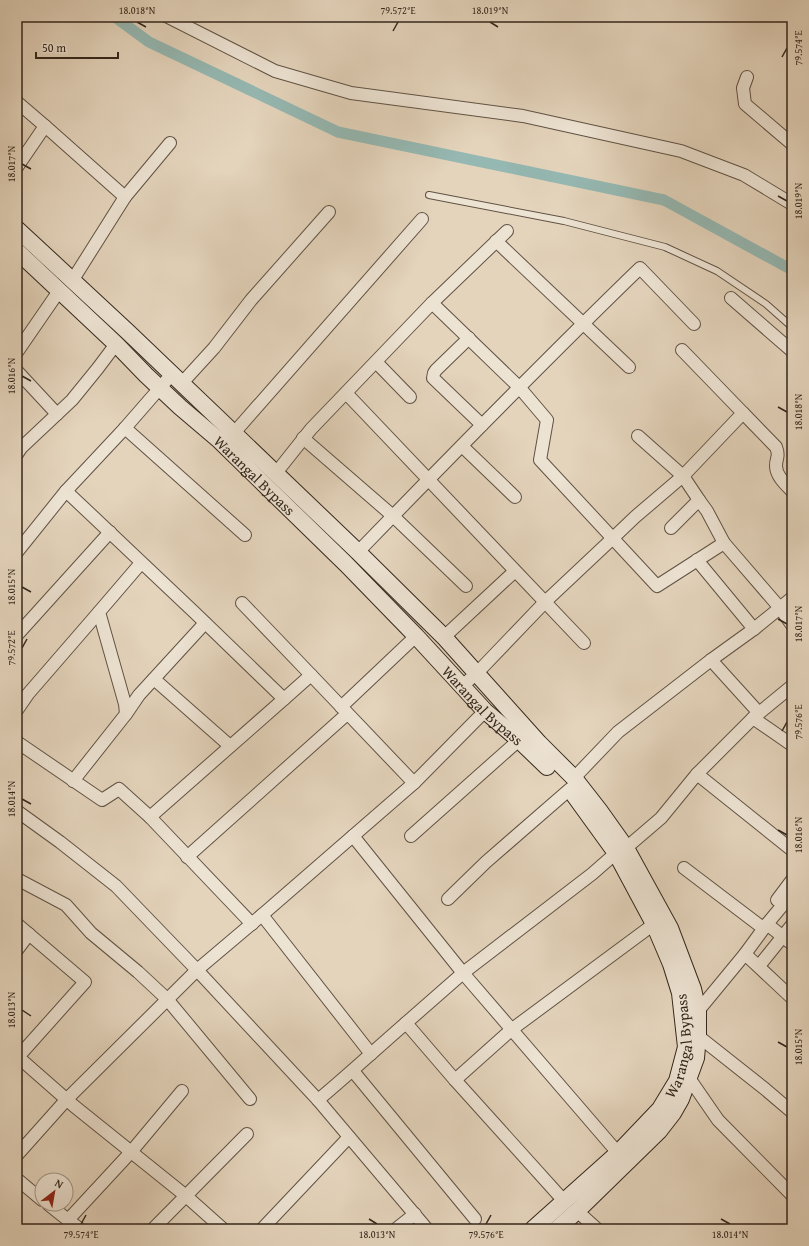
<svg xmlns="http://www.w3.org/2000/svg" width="809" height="1246" viewBox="0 0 809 1246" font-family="'Gentium Book Plus',serif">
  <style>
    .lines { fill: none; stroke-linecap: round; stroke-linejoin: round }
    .canal { stroke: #95b8b2; stroke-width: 11 }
    .lane-casing { stroke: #605244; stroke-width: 8 }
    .street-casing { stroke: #605244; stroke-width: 14 }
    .secondary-casing { stroke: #34271c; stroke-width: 18 }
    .lane { stroke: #ede3d3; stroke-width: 6 }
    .street { stroke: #ede3d3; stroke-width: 12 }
    .secondary { stroke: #ede3d3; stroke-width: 16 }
    .ticks { fill: none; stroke: #34271c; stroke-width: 1.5 }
    .labels { text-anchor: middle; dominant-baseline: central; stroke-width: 3; stroke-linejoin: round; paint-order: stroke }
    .street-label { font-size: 15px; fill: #34271c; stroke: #ede3d3 }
    .neatline { fill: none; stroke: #34271c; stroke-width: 1.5 }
    .ticks-label { font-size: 10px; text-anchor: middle; fill: #34271c }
  </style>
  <rect width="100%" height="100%" fill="#e4d4bc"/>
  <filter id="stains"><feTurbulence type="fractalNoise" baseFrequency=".005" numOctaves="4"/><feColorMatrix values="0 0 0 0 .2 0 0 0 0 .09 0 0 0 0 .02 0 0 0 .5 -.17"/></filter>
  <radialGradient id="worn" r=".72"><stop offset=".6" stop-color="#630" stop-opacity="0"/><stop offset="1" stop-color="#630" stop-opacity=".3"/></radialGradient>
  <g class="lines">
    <polyline class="canal" points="115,17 149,42 338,132 664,200 792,270"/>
    <defs>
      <polyline id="lane" points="429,195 564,221 665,247 717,271 766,304 792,327"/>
      <g id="street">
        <polyline points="168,17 275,71 351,93 523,116 681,151 744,175 792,204"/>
        <polyline points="747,77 743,88 745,104 792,144"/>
        <polyline points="17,102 45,126 125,197"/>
        <polyline points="17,167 45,126"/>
        <polyline points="496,241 629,367"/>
        <polyline points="72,281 125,197 170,143"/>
        <polyline points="731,298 792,351"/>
        <polyline points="432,303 519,387 547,420 540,460 657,586 724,543"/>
        <polyline points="469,338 436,370 434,373 433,378 482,425"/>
        <polyline points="17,352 59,291"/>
        <polyline points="376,362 410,397"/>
        <polyline points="17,371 57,414"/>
        <polyline points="182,383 214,348 251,300 329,212"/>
        <polyline points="346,393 584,643"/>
        <path d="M743 413 776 447C780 457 776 457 776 466 776 476 786 485 792 491"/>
        <polyline points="125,428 245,535"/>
        <polyline points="234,433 422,219"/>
        <polyline points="638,436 683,476 699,500 671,528"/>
        <polyline points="303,438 393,516 466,586"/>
        <polyline points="462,446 515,497"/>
        <polyline points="17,454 21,448 72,400 98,368 116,344"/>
        <polyline points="276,473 311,429 432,303 507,231"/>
        <polyline points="66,491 125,428 172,374"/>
        <polyline points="699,500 707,511 724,543 780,608 792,625"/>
        <polyline points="17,552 66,491 194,612 284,699 311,675 414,783 485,711"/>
        <path d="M358 552C451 456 544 361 640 268L694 324"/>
        <polyline points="697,560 754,629"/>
        <polyline points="242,603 311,675"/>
        <polyline points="17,635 110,532"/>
        <polyline points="444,637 515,571"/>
        <polyline points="711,660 759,713"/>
        <polyline points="154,679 230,746"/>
        <polyline points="462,686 476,674 545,602 613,538 635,517 683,476 743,413 682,350"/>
        <polyline points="341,707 416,636"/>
        <polyline points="17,710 28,694 99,612"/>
        <polyline points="126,714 139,695 205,623"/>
        <polyline points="753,718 792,745"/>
        <polyline points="17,742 102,800 119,789 150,817 252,924"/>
        <polyline points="697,774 792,850"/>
        <polyline points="574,778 618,732 711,660 754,629 792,598"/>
        <polyline points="73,781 126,714 125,704 99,612 141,563"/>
        <polyline points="17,811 60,842 116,886 197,970 262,915 414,783"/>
        <polyline points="150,817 284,699"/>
        <polyline points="353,836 463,973 618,1153"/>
        <polyline points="411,836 519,740"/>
        <polyline points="626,848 661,818 697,774 753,718 792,686"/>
        <polyline points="187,857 347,714"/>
        <polyline points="684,868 759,925"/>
        <polyline points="17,879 66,905 91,933 138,972 167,999 250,1099"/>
        <polyline points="448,899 486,862 570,789"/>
        <polyline points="777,900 792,880"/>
        <polyline points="262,915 371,1054"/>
        <polyline points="17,924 85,982 18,1057"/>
        <polyline points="767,924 792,944"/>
        <polyline points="17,950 29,934"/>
        <polyline points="745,954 792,998"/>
        <polyline points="759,966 792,925"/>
        <polyline points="693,1015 698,1011 745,954 767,924 792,894"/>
        <polyline points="406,1023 463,973 592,874 616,853"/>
        <polyline points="698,1036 765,1089 792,1112"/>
        <polyline points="17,1056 74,1106 186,1196 223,1229"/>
        <polyline points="353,1071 475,1219"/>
        <polyline points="689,1078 718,1120 792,1195"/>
        <polyline points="455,1080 511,1030 654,924"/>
        <path d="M318 1100C348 1075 376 1049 406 1023L455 1080 564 1201"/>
        <polyline points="17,1155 67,1099 197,970 318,1100 427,1229"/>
        <polyline points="17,1179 42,1200"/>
        <polyline points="48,1204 68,1220 131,1152 182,1091"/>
        <polyline points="577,1211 597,1229"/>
        <polyline points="68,1220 80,1229"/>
        <polyline points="153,1229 247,1134"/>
        <polyline points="262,1229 349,1137"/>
        <polyline points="396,1229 415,1214"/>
      </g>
      <g id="secondary">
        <polyline points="17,229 128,332 358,552 444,637 539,743 574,778 599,810 626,848 670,928 693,989 698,1011 698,1036 696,1058 681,1099 673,1113 659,1131 577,1211 557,1229"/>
        <path id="s1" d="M17 251 116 344 146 375 180 407 220 441 266 486 346 564 416 636 485 711 519 740 547 767"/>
        <path id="s2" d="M533 1229 618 1153 660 1109 677 1081 686 1047 680 993 671 964 654 924 616 853 574 795"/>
      </g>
    </defs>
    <use href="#lane" class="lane-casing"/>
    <use href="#street" class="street-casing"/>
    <use href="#secondary" class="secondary-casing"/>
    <use href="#lane" class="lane"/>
    <use href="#street" class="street"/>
    <use href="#secondary" class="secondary"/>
  </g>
  <path class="ticks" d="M137 22 146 27M490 22 498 27M393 31 398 22M782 57 787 48M22 164 31 169M778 196 787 201M22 376 31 381M778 407 787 412M22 587 31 592M778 619 787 624M22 648 27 639M782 731 787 722M22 799 31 804M778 830 787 835M22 1010 31 1016M778 1042 787 1047M369 1219 377 1224M721 1219 730 1224M81 1224 86 1215M486 1224 491 1215"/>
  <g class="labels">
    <g class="street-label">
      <text stroke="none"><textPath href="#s1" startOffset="327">Warangal Bypass</textPath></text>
      <text stroke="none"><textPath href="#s1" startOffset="651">Warangal Bypass</textPath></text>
      <text stroke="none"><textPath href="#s2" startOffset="243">Warangal Bypass</textPath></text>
    </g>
  </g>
  <rect width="809" height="1246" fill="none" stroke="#e4d4bc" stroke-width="44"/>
  <g transform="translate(54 1192) rotate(31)"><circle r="19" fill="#ede3d3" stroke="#a3988a"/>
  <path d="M0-3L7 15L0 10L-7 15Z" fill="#8f2418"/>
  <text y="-6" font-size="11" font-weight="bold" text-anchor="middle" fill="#34271c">N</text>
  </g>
  <path d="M36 52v6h82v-6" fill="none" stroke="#34271c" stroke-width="2"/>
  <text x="42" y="52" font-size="12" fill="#34271c" stroke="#ede3d3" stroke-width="3" paint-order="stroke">50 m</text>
  <rect x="22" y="22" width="765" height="1202" class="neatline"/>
  <g class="ticks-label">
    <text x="137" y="14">18.018°N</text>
    <text x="398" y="14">79.572°E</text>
    <text x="490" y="14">18.019°N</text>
    <text transform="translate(798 48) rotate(-90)" y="4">79.574°E</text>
    <text transform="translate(11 164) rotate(-90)" y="4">18.017°N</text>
    <text transform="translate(798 201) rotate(-90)" y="4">18.019°N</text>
    <text transform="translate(11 376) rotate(-90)" y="4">18.016°N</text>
    <text transform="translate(798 412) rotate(-90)" y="4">18.018°N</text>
    <text transform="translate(11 587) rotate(-90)" y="4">18.015°N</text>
    <text transform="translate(798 624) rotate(-90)" y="4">18.017°N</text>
    <text transform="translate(11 648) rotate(-90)" y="4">79.572°E</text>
    <text transform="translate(798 722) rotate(-90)" y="4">79.576°E</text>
    <text transform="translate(11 799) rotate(-90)" y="4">18.014°N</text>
    <text transform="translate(798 835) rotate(-90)" y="4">18.016°N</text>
    <text transform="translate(11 1010) rotate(-90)" y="4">18.013°N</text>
    <text transform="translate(798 1047) rotate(-90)" y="4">18.015°N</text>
    <text x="81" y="1238">79.574°E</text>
    <text x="377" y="1238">18.013°N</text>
    <text x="486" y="1238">79.576°E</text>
    <text x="730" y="1238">18.014°N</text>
  </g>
  <rect width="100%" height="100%" filter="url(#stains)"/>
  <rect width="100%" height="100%" fill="url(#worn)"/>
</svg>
